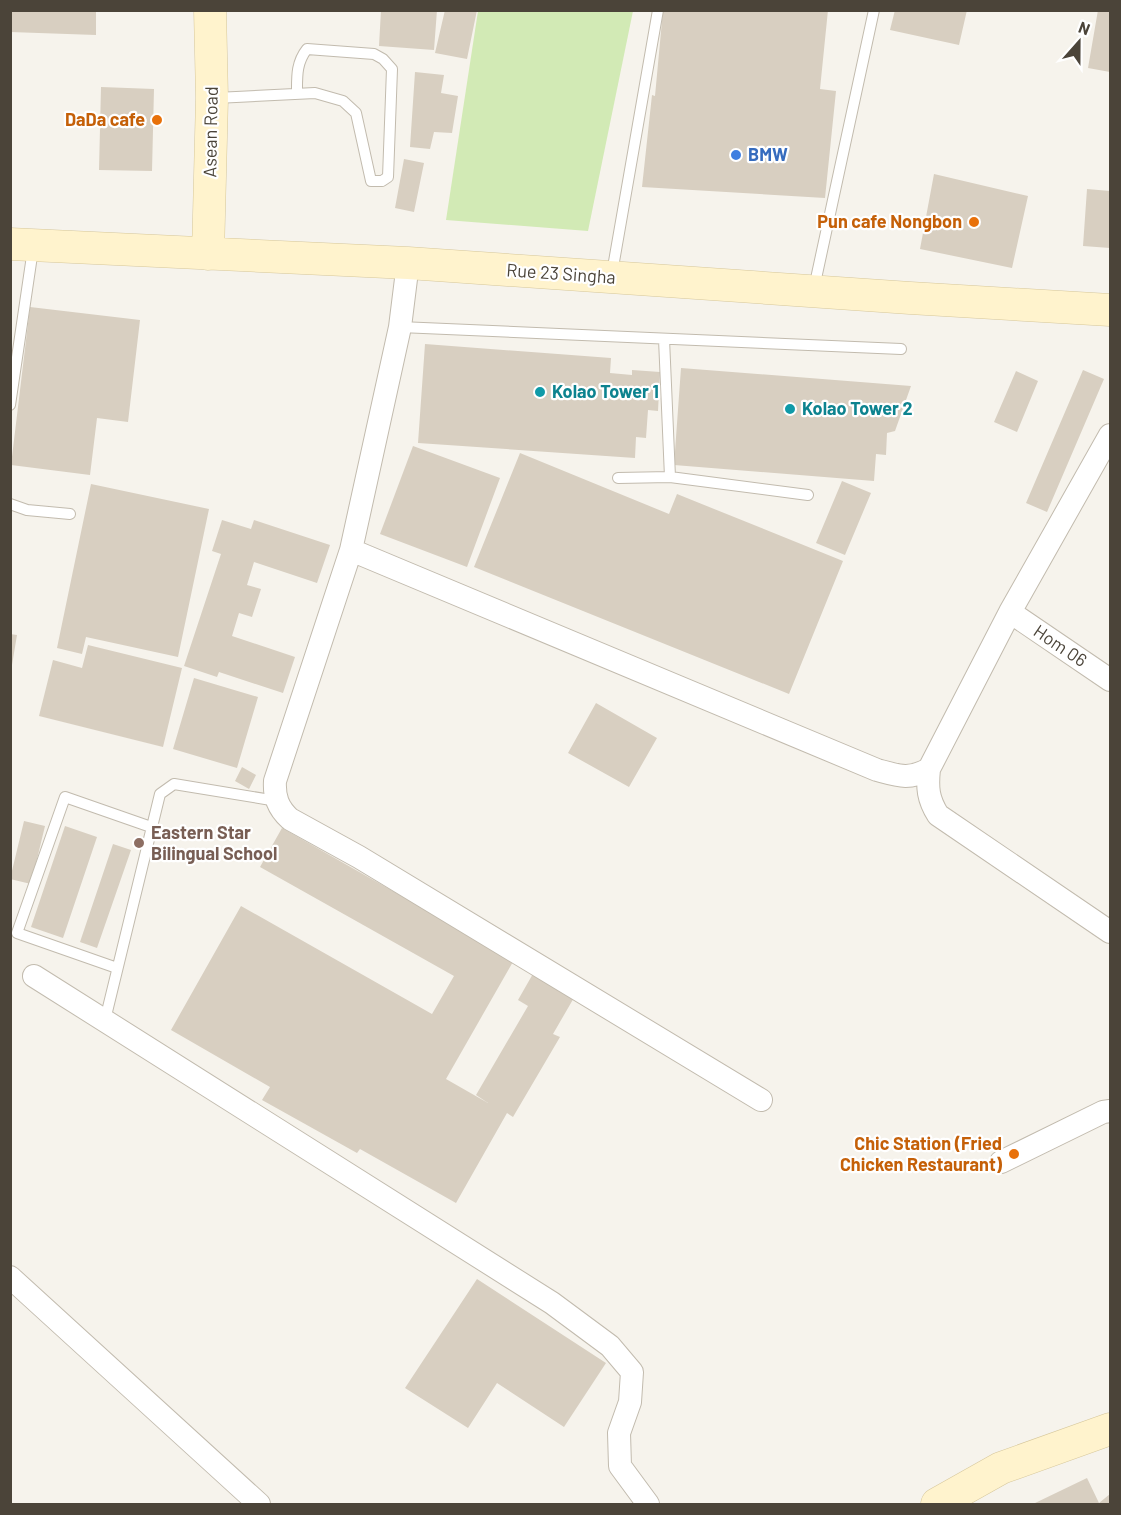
<svg xmlns="http://www.w3.org/2000/svg" width="1121" height="1515" viewBox="0 0 1121 1515" font-family="Barlow,sans-serif">
<rect width="100%" height="100%" fill="#f6f3ec"/>
<!-- green -->
<path fill="#d2eab5" d="M 478,11 L 633,11 L 588,231 L 446,220 Z"/>
<!-- building -->
<path fill="#d8cfc1" d="M 10,10 L 96,10 L 96,35 L 10,32 Z
M 381,10 L 437,10 L 434,50 L 379,46 Z
M 445,10 L 477,10 L 467,59 L 435,53 Z
M 663,10 L 828,10 L 820,89 L 836,91 L 825,198 L 642,187 L 652,95 L 655,96 Z
M 895,10 L 967,10 L 959,45 L 890,30 Z
M 1098,10 L 1110,10 L 1110,72 L 1088,68 Z
M 415,72 L 444,75 L 441,93 L 458,96 L 452,133 L 434,132 L 430,149 L 410,147 Z
M 101,87 L 154,89 L 152,171 L 99,170 Z
M 404,159 L 424,163 L 414,212 L 395,208 Z
M 934,174 L 1028,196 L 1012,268 L 920,249 Z
M 1087,189 L 1110,191 L 1110,248 L 1083,246 Z
M 30,307 L 140,320 L 128,422 L 97,418 L 90,475 L 11,465 Z
M 425,344 L 611,358 L 610,373 L 632,375 L 632,370 L 660,372 L 658,411 L 648,410 L 646,438 L 636,437 L 635,458 L 418,443 Z
M 681,368 L 911,386 L 895,431 L 887,433 L 886,455 L 876,454 L 874,481 L 674,465 Z
M 1083,370 L 1104,379 L 1047,512 L 1026,503 Z
M 1016,371 L 1038,381 L 1017,432 L 994,422 Z
M 413,446 L 500,478 L 467,567 L 380,534 Z
M 520,453 L 669,514 L 677,494 L 843,561 L 789,694 L 474,567 Z
M 842,481 L 871,493 L 845,555 L 816,543 Z
M 91,484 L 209,509 L 178,657 L 86,637 L 82,654 L 57,648 Z
M 222,520 L 251,529 L 254,520 L 330,545 L 317,583 L 254,562 L 247,585 L 261,589 L 252,617 L 239,613 L 232,636 L 295,657 L 283,693 L 219,672 L 217,677 L 184,666 L 221,554 L 212,551 Z
M 10,634 L 17,635 L 12,665 L 10,665 Z
M 88,645 L 182,668 L 163,747 L 39,716 L 53,660 L 82,668 Z
M 194,678 L 258,697 L 237,768 L 173,749 Z
M 596,703 L 657,738 L 629,787 L 568,753 Z
M 242,767 L 256,775 L 249,789 L 235,781 Z
M 24,821 L 45,826 L 31,884 L 10,879 Z
M 65,826 L 97,837 L 63,938 L 31,927 Z
M 282,828 L 514,960 L 446,1079 L 488,1103 L 476,1095 L 528,1006 L 518,1000 L 534,972 L 575,996 L 553,1034 L 560,1037 L 513,1117 L 507,1113 L 456,1203 L 360,1149 L 357,1153 L 262,1100 L 270,1087 L 171,1030 L 241,906 L 432,1014 L 454,976 L 260,867 Z
M 113,844 L 131,850 L 97,948 L 80,942 Z
M 477,1279 L 606,1363 L 564,1427 L 497,1383 L 468,1428 L 405,1388 Z
M 1087,1478 L 1099,1503 L 1110,1494 L 1110,1504 L 1033,1504 Z"/>
<g fill="none" stroke-linecap="round" stroke-linejoin="round">
<!-- lane casing -->
<g stroke="#c2bbae" stroke-width="12">
<path id="lane" d="M 216,98 L 315,93 L 343,101 L 356,113 L 371,181 L 382,181 L 388,177 L 392,69 L 383,59 L 374,54 L 307,49 C 296,63 297,77 297,94
M 612,273 L 658,10
M 814,288 L 874,10
M 400,327 L 901,349
M 10,405 L 33,249
M 670,477 L 808,495
M 618,478 L 670,477 L 664,339
M 10,504 L 27,510 L 70,514
M 117,968 L 17,933 L 65,797 L 151,827
M 105,1020 L 160,794 L 174,784 L 277,801"/>
</g>
<!-- street casing -->
<g stroke="#c2bbae" stroke-width="24">
<path id="street" d="M 408,263 L 400,327 L 351,550 L 275,781 C 274,797 278,808 290,819 L 359,857 L 761,1100
M 1110,435 L 1010,612 L 929,769 C 927,788 928,799 938,815 L 1110,932
M 351,550 L 877,770 C 899,776 909,780 929,769
M 1010,612 L 1110,680
M 34,976 L 552,1303 L 610,1346 L 632,1372 L 630,1402 L 619,1433 L 620,1466 L 648,1504
M 1001,1162 L 1103,1112 L 1110,1111
M 10,1277 L 259,1504"/>
</g>
<!-- secondary casing -->
<g stroke="#d6c79b" stroke-width="33">
<path id="secondary" d="M 10,244 L 408,263 L 910,298 L 1110,310
M 208,254 L 212,98 L 210,10
M 937,1504 L 1001,1468 L 1110,1429"/>
</g>
<!-- lane -->
<use href="#lane" stroke="#fff" stroke-width="10"/>
<!-- street -->
<use href="#street" stroke="#fff" stroke-width="22"/>
<!-- secondary -->
<use href="#secondary" stroke="#fff3cd" stroke-width="32"/>
</g>
<!-- markers -->
<g fill="#e8710a" stroke="#fff" stroke-width="2">
<circle cx="157" cy="120" r="6"/>
<circle cx="974" cy="222" r="6"/>
<circle cx="1014" cy="1154" r="6"/>
</g>
<circle fill="#3f7fe0" stroke="#fff" stroke-width="2" cx="736" cy="155" r="6"/>
<g fill="#0f9aa8" stroke="#fff" stroke-width="2">
<circle cx="540" cy="392" r="6"/>
<circle cx="790" cy="409" r="6"/>
</g>
<circle fill="#8d6e63" stroke="#fff" stroke-width="2" cx="139" cy="843" r="6"/>
<g text-anchor="middle" stroke-width="4.5" stroke-linejoin="round" paint-order="stroke">
<!-- food labels -->
<g font-size="18" font-weight="bold" fill="#c56008" stroke="#fff" text-anchor="end">
<text x="145" y="126">DaDa cafe</text>
<text x="962" y="228">Pun cafe Nongbon</text>
<text x="1002" y="1150">Chic Station (Fried<tspan x="1002" dy="21">Chicken Restaurant)</tspan></text>
</g>
<!-- street labels -->
<g font-size="18" fill="#4b4439" stroke="#fff">
<text transform="translate(211 132) rotate(-89)" y="6">Asean Road</text>
<text transform="translate(561 274) rotate(4)" y="6">Rue 23 Singha</text>
<text transform="translate(1060 646) rotate(34)" y="6">Hom 06</text>
</g>
<!-- shop labels -->
<g font-size="18" font-weight="bold" fill="#366cbe" stroke="#fff" text-anchor="start">
<text x="748" y="161">BMW</text>
</g>
<!-- culture labels -->
<g font-size="18" font-weight="bold" fill="#0d838f" stroke="#fff" text-anchor="start">
<text x="552" y="398">Kolao Tower 1</text>
<text x="802" y="415">Kolao Tower 2</text>
</g>
<!-- education labels -->
<g font-size="18" font-weight="bold" fill="#785e54" stroke="#fff" text-anchor="start">
<text x="151" y="839">Eastern Star<tspan x="151" dy="21">Bilingual School</tspan></text>
</g>
</g>
<!-- border -->
<rect width="1121" height="1515" fill="none" stroke="#4b4439" stroke-width="24"/>
<!-- north arrow -->
<g transform="translate(1079 42) rotate(21)" stroke="#ffffff" stroke-width="4.5" paint-order="stroke">
<path d="M0-4.5L10 22L0 15L-10 22Z" fill="#4b4439"/>
<text y="-9" font-size="16" font-weight="bold" text-anchor="middle" fill="#4b4439">N</text>
</g>
</svg>
